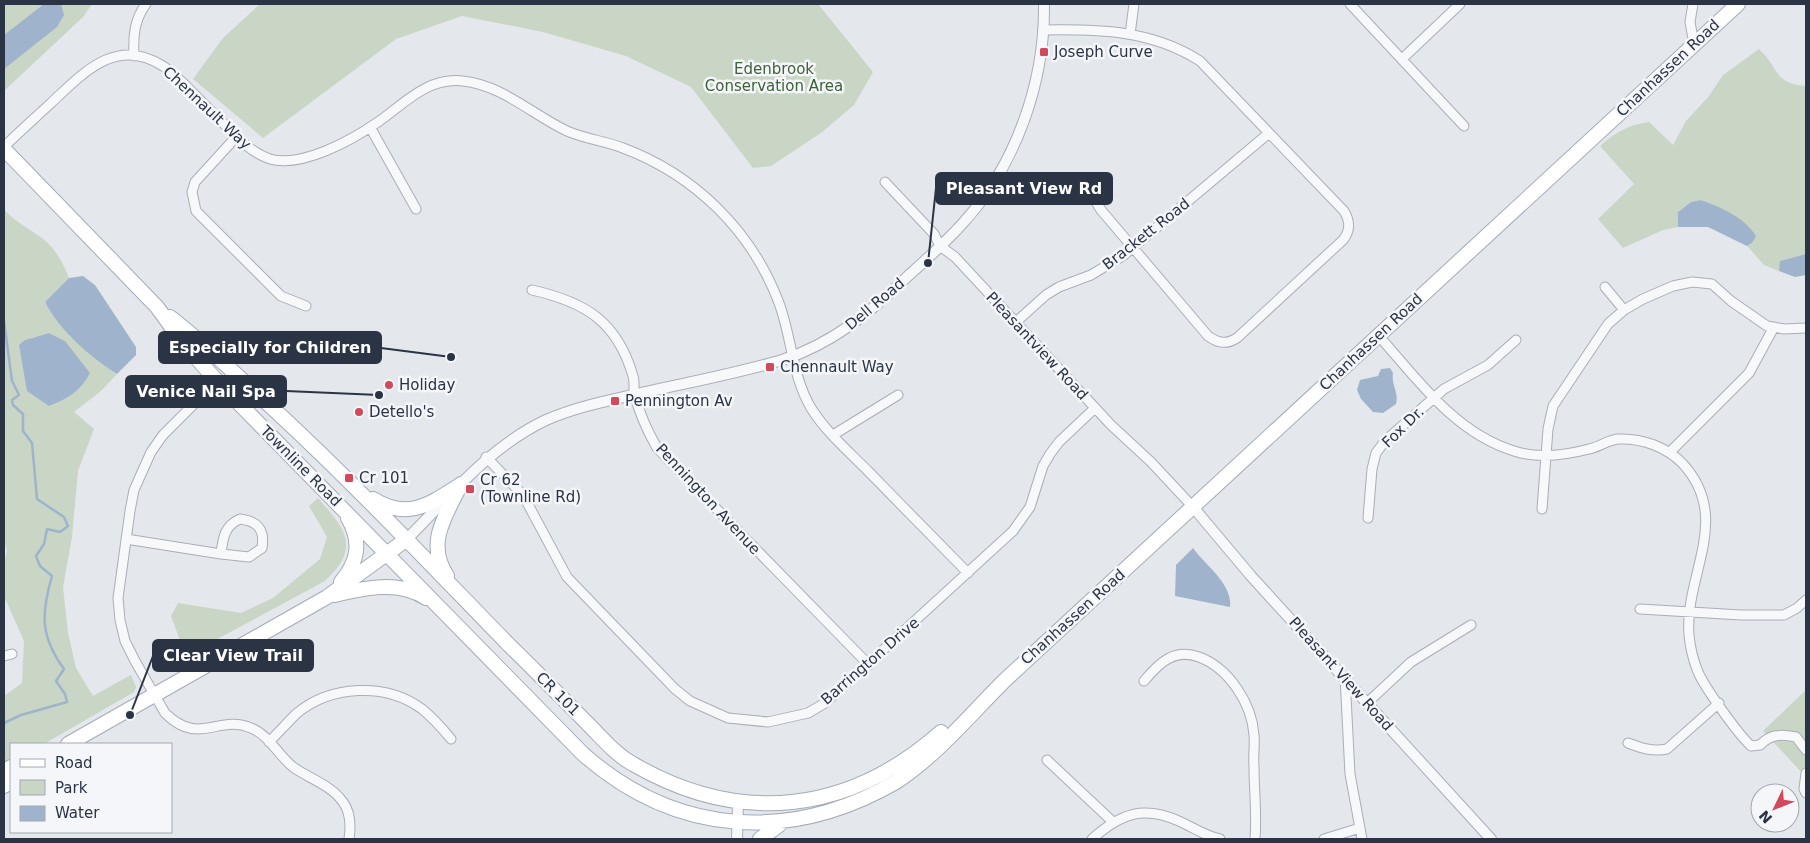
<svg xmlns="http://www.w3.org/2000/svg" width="1810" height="843" viewBox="0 0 1810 843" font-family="'DejaVu Sans',sans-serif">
<rect width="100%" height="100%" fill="#e4e7ec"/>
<!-- green -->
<path fill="#c9d6c5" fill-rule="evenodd" d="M 4,4 L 92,4 L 83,17 L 4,91 Z
M 260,4 L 818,4 L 873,72 L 854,105 L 821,133 L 771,166 L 753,168 L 691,87 L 626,56 L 543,32 L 462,16 L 396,39 L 263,138 L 193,79 L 223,38 Z
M 1759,49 C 1780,69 1773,83 1806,86 L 1806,254 L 1781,261 L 1779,271 L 1764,265 L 1747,246 L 1752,243 L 1702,200 L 1691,202 L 1678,212 L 1678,227 L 1663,230 L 1623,248 L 1598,219 L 1634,184 L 1600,146 C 1616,132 1628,125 1649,122 L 1673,145 L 1686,121 L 1709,96 L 1723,75 Z
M 4,210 C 35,239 51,232 69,278 L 45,302 C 61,331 90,357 117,374 L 101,391 L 74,412 L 94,429 L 78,471 L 72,537 L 63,587 L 68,633 L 76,668 L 93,696 L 131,675 L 136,687 L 134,692 L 44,744 L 11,744 L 11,761 L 4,764 L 4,696 L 22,683 L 24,641 L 4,596 L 4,566 L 7,550 L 4,541 ZM 49,333 L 65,341 L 25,340 Z
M 318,498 C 346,530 361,547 325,581 L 186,656 L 171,616 L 178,603 L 241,613 L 273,598 L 320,559 L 327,537 L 309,506 Z
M 1806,690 L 1806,777 L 1763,731 Z"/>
<!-- water -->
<path fill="#9fb4cc" d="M 44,4 L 61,4 L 64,15 L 57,27 L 4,69 L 4,35 Z
M 1701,200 C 1722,208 1744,217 1756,236 L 1752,243 L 1747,246 L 1708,227 L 1678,227 L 1678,212 L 1691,202 Z
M 1806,254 L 1806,275 L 1795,277 L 1779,271 L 1780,261 Z
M 83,276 L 95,285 L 136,347 L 136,355 L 117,374 C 90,357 60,331 45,302 L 69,278 Z
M 49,333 L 65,341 L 90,373 C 81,391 67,399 49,406 L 27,391 L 19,345 L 25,340 Z
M 1390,368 L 1393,373 C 1391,385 1399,392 1396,404 L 1383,413 L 1373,412 L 1361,399 L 1357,390 L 1360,380 L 1378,376 L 1381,369 Z
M 1193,548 C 1205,565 1233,584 1230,607 L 1175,596 L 1176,565 Z"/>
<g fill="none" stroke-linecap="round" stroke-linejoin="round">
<!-- stream -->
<path stroke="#9fb4cc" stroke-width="2.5" d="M 4,321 L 12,381 L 19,395 L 12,400 L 13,405 L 23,414 L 23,431 L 32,443 L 37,499 L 64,517 L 68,526 L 60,532 L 47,529 L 44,544 L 36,556 L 40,566 L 52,576 C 41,614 40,636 64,669 L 56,681 L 65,694 L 67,702 L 21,715 L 4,723"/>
<!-- minor casing -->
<g stroke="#a9aeb7" stroke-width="11">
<path id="minor" d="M 1350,4 L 1464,126
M 1693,4 L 1690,22 L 1694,44
M 1043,30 C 1099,29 1152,30 1200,61 L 1344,211 C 1350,221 1351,230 1343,240 L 1237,338 C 1226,345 1218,343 1208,336 L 1101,210 L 1096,202 L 1095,184
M 1130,34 L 1134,4
M 134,56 C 133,37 134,20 146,4
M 1402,59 L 1460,4
M 370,127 L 416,209
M 237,136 L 195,182 L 192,192 L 196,211 L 281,296 L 306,306
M 4,147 C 19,132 35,118 51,103 C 83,73 116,36 163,66 C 182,79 198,99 215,115 C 231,130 248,152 270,159 C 302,168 352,140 378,122 C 404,104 427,77 463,81 C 502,85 533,115 567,131 C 585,139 605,141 623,148 C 695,175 752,231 779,303 C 792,338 792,376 811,408 C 826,432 848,451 868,471 C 901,505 934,538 968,573
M 885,182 L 934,234 L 940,246 L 955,257 L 1111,425 L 1151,462 L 1193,507
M 1605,287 L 1624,310
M 532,290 C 585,302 617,321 633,376 C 635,382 633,389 635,395 C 639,413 648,432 657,448 L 869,665
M 1016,322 L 1046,295 L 1059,287 L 1091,275 L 1124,255 L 1269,133
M 1378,335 C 1418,380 1455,433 1514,451 C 1538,459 1566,455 1589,449 C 1599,447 1608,440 1618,439 C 1642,438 1667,447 1683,464 C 1733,519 1684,575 1689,635 C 1690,646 1694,662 1698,672 C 1705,688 1738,734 1751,746 L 1760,745 C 1771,734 1780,734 1796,737 L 1806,750
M 217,381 L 163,435 L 151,452 L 134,490 L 130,511 L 118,598 L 120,620 L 125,641 L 135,661 L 165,713 C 199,747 218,714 251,728 C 269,735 278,755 293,767 C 310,779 331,785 343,802 C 351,813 351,826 349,839
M 833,435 L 898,395
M 1670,452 L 1749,373 L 1774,327
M 486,457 L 523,495 L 567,577 L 675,689 L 690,701 L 728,718 L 768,722 L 808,713 L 825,703 L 1013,531 L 1030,507 L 1043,466 L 1050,454 L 1059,442 L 1095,408
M 1542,509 L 1548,429 L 1553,406 L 1608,324 L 1624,310 L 1643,299 L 1673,286 L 1692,282 L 1712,284 L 1731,301 L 1767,326 L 1784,329 L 1806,328
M 1368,518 L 1372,469 L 1376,453 L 1385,441 L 1444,389 L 1488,365 L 1516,340
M 240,519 C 258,521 265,530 262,548 L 249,557 L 221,554 C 223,538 224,526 240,519 Z
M 126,539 L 221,554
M 1640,609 L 1741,615 L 1784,615 L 1797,608 L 1806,600
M 4,656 L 12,654
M 1345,677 L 1350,774 L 1362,839
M 1144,681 C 1159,663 1174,648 1199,657 C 1229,668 1252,704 1254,735 C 1255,745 1253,756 1254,766 C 1254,791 1257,815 1255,839
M 1367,703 L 1411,662 L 1471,625
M 269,742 C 278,733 287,723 296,714 C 330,685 386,682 422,709 C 433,718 442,728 451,739
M 1628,743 C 1641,748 1652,752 1667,749 L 1719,703
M 1047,760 L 1113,822
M 1806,773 L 1804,789 L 1806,793
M 1092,839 C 1121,813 1144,805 1181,822 C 1194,828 1206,836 1220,839
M 1324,839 L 1360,828"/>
</g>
<!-- tertiary casing -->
<g stroke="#a9aeb7" stroke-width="12">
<path id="tertiary" d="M 1193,507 L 1251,576 L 1491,839
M 407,539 C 450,496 489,447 546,420 C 576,407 606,401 637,394 C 685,383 735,374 782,360 C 832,344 871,312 908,276 C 927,259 946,242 963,223 C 1016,165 1045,82 1044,4
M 737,839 L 738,802"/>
</g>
<!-- primary casing -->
<g stroke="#a3abb8" stroke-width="16">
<path id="primary" d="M 4,149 L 157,307 L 183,343 L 217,381 L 583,754 C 676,836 790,843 896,782 C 937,755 970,715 1004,681 L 1738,4
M 170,317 C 204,343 234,373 266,402 C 350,479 429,563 509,645 C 536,671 562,698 589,725 C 602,738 616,755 633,764 C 740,826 848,814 941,732
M 373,499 C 408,521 430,504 460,485
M 447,576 C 425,543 446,515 461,484
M 341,582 C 358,562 362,542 348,518
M 335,595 C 364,588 399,580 426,598
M 68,744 L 327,597 L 407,539
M 4,771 L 11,767
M 4,786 L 11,782
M 760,839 L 779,825"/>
</g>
<!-- minor -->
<use href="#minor" stroke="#f7f8fa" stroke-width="9"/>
<!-- tertiary -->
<use href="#tertiary" stroke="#f7f8fa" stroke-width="10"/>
<!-- primary -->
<use href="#primary" stroke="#fff" stroke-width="14"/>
</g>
<!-- markers -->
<g fill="#d1495b" stroke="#f4f6f9" stroke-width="2">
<rect x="1039" y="47" width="10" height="10" rx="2.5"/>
<rect x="765" y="362" width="10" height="10" rx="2.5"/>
<circle cx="389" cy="385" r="5"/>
<rect x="610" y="396" width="10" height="10" rx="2.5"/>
<circle cx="359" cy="412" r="5"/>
<rect x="344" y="473" width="10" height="10" rx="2.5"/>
<rect x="465" y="484" width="10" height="10" rx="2.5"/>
</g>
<g text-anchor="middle" stroke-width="5" stroke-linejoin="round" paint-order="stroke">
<!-- poi labels -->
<g font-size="15" fill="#2b3445" stroke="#f4f6f9" text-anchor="start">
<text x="1054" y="57">Joseph Curve</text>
<text x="780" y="372">Chennault Way</text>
<text x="399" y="390">Holiday</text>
<text x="625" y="406">Pennington Av</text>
<text x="369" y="417">Detello's</text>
<text x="359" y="483">Cr 101</text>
<text x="480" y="485">Cr 62<tspan x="480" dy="17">(Townline Rd)</tspan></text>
</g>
<!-- street labels -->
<g font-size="15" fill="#2b3445" stroke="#f4f6f9">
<text transform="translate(1668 68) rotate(-43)" y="5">Chanhassen Road</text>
<text transform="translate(207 108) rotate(43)" y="5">Chennault Way</text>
<text transform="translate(1146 234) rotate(-38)" y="5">Brackett Road</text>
<text transform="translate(875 304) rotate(-40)" y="5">Dell Road</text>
<text transform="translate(1371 342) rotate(-43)" y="5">Chanhassen Road</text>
<text transform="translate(1037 346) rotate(47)" y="5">Pleasantview Road</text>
<text transform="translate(1403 427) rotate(-44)" y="5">Fox Dr.</text>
<text transform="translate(301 466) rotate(45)" y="5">Townline Road</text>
<text transform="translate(708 499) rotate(47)" y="5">Pennington Avenue</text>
<text transform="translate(1073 617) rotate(-42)" y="5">Chanhassen Road</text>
<text transform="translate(870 661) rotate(-41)" y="5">Barrington Drive</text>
<text transform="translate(1341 674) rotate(48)" y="5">Pleasant View Road</text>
<text transform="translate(558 694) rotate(45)" y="5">CR 101</text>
</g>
<!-- park labels -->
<g font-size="15" fill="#3f6138" stroke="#f4f6f9">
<text x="774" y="74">Edenbrook<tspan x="774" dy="17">Conservation Area</tspan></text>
</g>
</g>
<!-- callouts -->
<path fill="none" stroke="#2b3445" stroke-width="2" d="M928 263L936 188M451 357L381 348M379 395L286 391M130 715L153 656"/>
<g fill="#2b3445" stroke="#f4f6f9" stroke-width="2">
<circle cx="928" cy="263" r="5"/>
<circle cx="451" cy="357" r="5"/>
<circle cx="379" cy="395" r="5"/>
<circle cx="130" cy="715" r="5"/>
</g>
<g fill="#2b3445" stroke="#2b3445" stroke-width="2">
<rect x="936" y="173" width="176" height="31" rx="5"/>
<rect x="159" y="332" width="222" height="31" rx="5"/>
<rect x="126" y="376" width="160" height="31" rx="5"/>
<rect x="153" y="640" width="160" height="31" rx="5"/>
</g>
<g font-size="16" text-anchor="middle" font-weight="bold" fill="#fff">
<text x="1024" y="194">Pleasant View Rd</text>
<text x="270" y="353">Especially for Children</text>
<text x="206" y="397">Venice Nail Spa</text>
<text x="233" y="661">Clear View Trail</text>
</g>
<!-- border -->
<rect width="1810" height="843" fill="none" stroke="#2b3445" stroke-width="10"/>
<!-- legend -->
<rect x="10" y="743" width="162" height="90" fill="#f4f6f9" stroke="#a4a8b1"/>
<rect x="20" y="759" width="25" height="8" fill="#ffffff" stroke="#a4a8b1"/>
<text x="55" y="768" font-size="15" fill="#2b3445">Road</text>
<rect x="20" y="780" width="25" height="15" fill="#c9d6c5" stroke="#a4a8b1"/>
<text x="55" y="793" font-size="15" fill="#2b3445">Park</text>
<rect x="20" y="806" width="25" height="15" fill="#9fb4cc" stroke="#a4a8b1"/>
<text x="55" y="818" font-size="15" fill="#2b3445">Water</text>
<!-- north arrow -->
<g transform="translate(1775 808) rotate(227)"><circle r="24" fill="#f4f6f9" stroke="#a4a8b1"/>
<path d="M0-4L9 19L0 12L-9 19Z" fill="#d1495b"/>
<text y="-8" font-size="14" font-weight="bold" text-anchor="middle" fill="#2b3445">N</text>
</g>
</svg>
